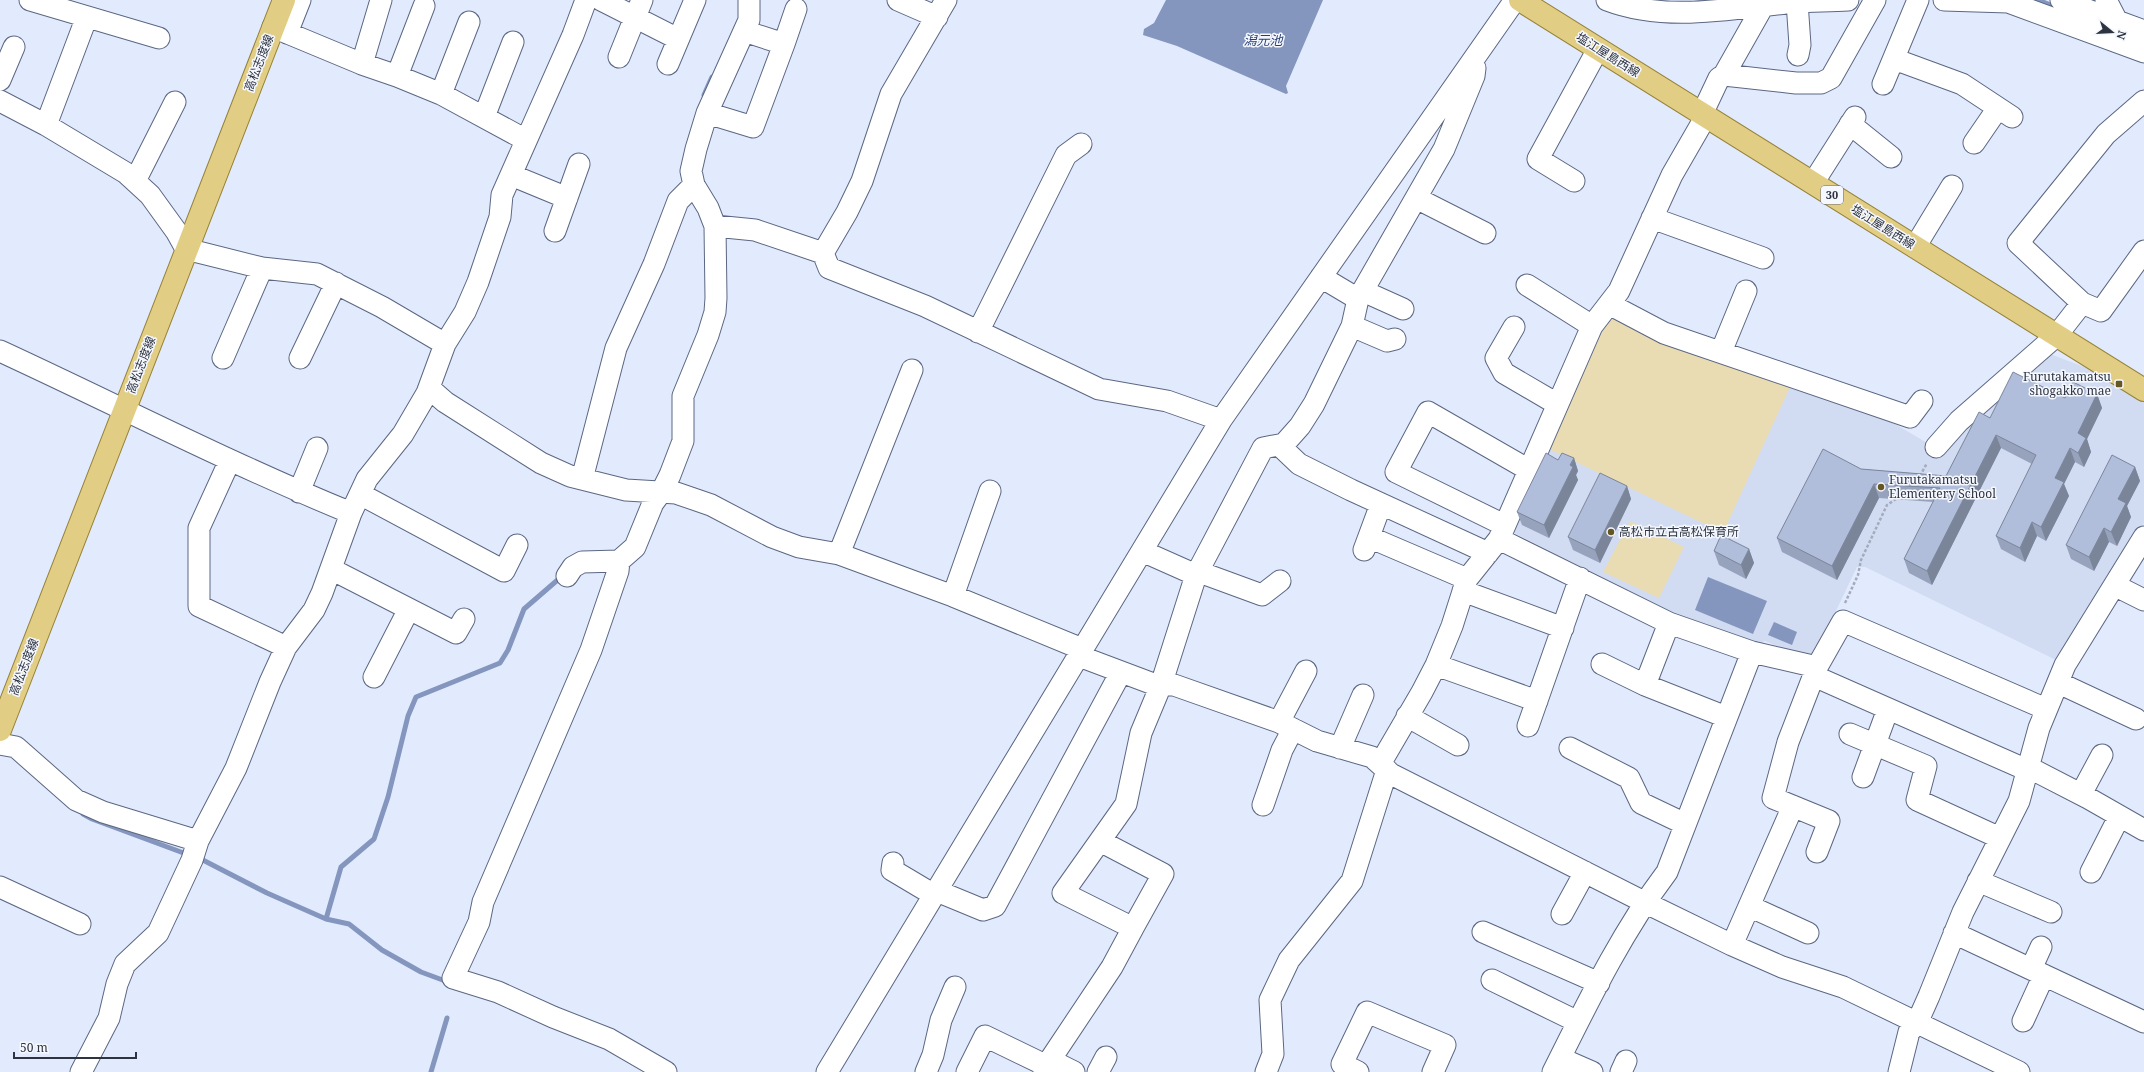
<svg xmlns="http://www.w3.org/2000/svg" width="2144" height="1072" viewBox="0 0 2144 1072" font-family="'Noto Serif','Noto Sans JP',serif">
<rect width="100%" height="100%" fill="#e2ebfe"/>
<!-- built -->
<path fill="#d1dcf3" d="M 1608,310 L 1866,407 L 1941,451 L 2045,352 L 2092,370 L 2144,402 L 2144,523 L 2060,662 L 1865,567 L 1857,567 L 1835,613 L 1835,622 L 1815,655 L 1807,659 L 1765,641 L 1758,645 L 1678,616 L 1508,530 Z"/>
<!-- green -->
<path fill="#e9dcb3" d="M 1610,314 L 1791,385 L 1723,533 L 1549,449 Z
M 1630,521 L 1684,547 L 1659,598 L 1603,572 Z"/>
<!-- water -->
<path fill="#8496be" d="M 1166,0 L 1323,0 L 1286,86 L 1288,93 L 1286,94 L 1177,46 L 1143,35 L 1144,29 L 1154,23 Z
M 1708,577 L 1767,601 L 1753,634 L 1695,610 Z
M 1774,622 L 1797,632 L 1792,645 L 1768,635 Z"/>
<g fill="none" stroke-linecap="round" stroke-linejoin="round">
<!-- stream -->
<path stroke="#8496be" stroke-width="5" d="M 2038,0 L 2058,8
M 704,95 L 712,77
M 83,814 L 92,819 L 189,855
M 197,857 L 267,893 L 326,919 L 341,867 L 374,839 L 388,797 L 408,716 L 416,697 L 500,663 L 508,650 L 524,609 L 561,577
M 326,919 L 349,924 L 382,950 L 421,972 L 448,982
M 431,1072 L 447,1018"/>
<!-- minor casing -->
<g stroke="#5b6782" stroke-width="23">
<path id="minor" d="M 30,0 L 159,38
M 601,0 L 678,39
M 898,0 L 937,17
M 946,0 L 891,94 L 862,181 L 847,212 L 823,253 L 829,268 L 925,306 L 1099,389 L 1167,401 L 1221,420
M 1607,0 C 1667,23 1734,8 1796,2 C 1813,1 1831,1 1848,0
M 1944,0 L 2008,2 L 2144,52
M 2061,0 L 2117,21
M 2106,0 L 2117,21 L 2144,31
M 273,27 L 362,64 L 397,76 L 441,94 L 526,140
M 744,31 L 784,44 L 796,9
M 287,33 L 300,0
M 1798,55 L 1800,45 L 1797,2 L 1799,0
M 619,57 L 642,0
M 1894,59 L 1962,84 L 2012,117
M 362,64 L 381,0
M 668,64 L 695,0
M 1724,75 L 1763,6
M 397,76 L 424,6
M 0,80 L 14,47
M 1883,84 L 1918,0
M 441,94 L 469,22
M 0,101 L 46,125 L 126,173 L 150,195 L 176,231 L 186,249 L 262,268 L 317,274 L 382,307 L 445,344
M 707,113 L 753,127 L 784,44
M 1702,114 L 1719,78 L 1724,75 L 1796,83 L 1821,83 L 1831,78 L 1875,0
M 484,117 L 513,42
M 1850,124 L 1891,157
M 46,125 L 83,27
M 1974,143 L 1998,108
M 511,175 L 567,198
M 135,181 L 175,102
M 1574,181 L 1538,159 L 1598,49
M 1813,183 L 1855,117
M 1416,198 L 1485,233
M 1652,218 L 1763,258
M 715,226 L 755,230 L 823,253
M 555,231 L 579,164
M 1915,247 L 1952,186
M 1321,277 L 1358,299
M 1527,285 L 1592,326
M 1363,291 L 1403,309
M 2082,303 L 2018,243 L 2106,134 L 2144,101
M 1609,304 L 1664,333 L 1910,417 L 1922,401
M 1352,326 L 1387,341 L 1395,339
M 1514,327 L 1496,358 L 1504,373 L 1557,404
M 978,332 L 1066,155 L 1081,144
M 0,351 C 117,405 231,464 351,513
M 1721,352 L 1746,291
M 223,358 L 262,268
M 300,358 L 336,283
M 429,388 L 445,402 L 541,463 L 570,476 L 626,490 L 676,493 L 711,505 L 772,537 L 799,547 L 839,554 L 953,596 L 1082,649
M 1279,445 L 1299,464 L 1351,490 L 1488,553
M 1936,447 L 1959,421 L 2057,335 L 2082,303 L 2101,311 L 2144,251
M 230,460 L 199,528 L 199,606 L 286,647
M 582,479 L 616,348 L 654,264 L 678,201 L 694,185
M 299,492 L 317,448
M 360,494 L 504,571 L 517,545
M 1504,525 L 1396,472 L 1428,412 L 1529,470
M 1369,537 L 1467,579
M 1499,539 L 1669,623 L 1752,652
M 1364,550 L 1381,504
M 839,554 L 912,370
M 619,561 L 618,571 L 591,650 L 483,902 L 479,922 L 453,978 L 498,992 L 553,1017 L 609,1039 L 666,1072
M 331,569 L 456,633 L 464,619
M 1196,575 L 1263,448 L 1284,444 L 1300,426 L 1314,404 L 1352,326 L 1358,299 L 1444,149 L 1474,76 L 1475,68
M 1196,575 L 1202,573 L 1262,595 L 1280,581
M 567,576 L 573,567 L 582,562 L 619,561 L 635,547 L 653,503 L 662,491 L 670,475 L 683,441 L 683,396 L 708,335 L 715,312 L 716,298 L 715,226 L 708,208 L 694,185 L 691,171 L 696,149 L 707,113 L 749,20 L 749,0
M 2116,586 L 2144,600
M 1463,591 L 1563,628
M 953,596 L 990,491
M 1079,656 L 1156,685 L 1174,685 L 1279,722 L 1317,741 L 1372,757 L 1391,774 L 1644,902 L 1732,945 L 1782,967 L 1843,987 L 2019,1072
M 1602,664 L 1645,685 L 1726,717
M 1436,665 L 1537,701
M 1814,676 L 2027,770
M 374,677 L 409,609
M 2059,683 L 2136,719
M 1645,685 L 1669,623
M 1407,716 L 1458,745
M 1279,722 L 1306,671
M 1528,726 L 1580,578
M 1850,734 L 1926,766 L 1917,800 L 2000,838
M 0,744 L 16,747 L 76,800 L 103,812 L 198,841
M 1340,748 L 1363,695
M 1570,748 L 1629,778 L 1641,803 L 1685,824
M 1380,764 L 1422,692 L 1436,665 L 1452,626 L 1467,579 L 1499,539 L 1592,326 L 1619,291 L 1672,175 L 1706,116
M 2028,767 L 2088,798 L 2144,830
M 1863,777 L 1888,709
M 2081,794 L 2102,755
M 1263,805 L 1282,750 L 1293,729
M 1100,841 L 1163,874 L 1133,928
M 1817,852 L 1829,821 L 1773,798 L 1788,742 L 1817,667
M 893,863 L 892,870 L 934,895
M 2091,872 L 2119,817
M 1978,881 L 2051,912
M 0,887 L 80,924
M 937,891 L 983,910 L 995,906 L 1121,672
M 1749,906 L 1808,933
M 1562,914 L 1585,872
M 1483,932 L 1599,983
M 1954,933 L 2144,1022
M 1732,945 L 1793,806
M 2031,969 L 2041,947
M 1492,980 L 1578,1022
M 2023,1021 L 2044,975
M 1560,1058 L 1592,1072
M 1050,1060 L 1074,1072
M 81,1072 L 109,1018 L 117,984 L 125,964 L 158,933 L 192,860 L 198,841 L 236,768 L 270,682 L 286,647 L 314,610 L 322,593 L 351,513 L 367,479 L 403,434 L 427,393 L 445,344 L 465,312 L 478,282 L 500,217 L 502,195 L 573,35 L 586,0
M 827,1072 L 1221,420 L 1515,0
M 926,1072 L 933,1055 L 941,1020 L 955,987
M 967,1072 L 985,1036 L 1047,1066
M 1044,1072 L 1050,1060 L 1112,967 L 1133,928 L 1063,893 L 1126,804 L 1141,733 L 1161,685 L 1196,575 L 1142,551
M 1098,1072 L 1106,1057
M 1266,1072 L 1273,1054 L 1270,1000 L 1289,960 L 1352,881 L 1387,770
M 1358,1072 L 1342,1064 L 1367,1012 L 1445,1045 L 1433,1072
M 1553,1072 C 1587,1004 1621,933 1667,872 L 1752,652 L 1817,667 L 1843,621 L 2046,709
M 1621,1072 L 1626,1061
M 1899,1072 L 1909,1032 L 1917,1023 L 1929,996 L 1963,912 L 2019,801 L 2039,728 L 2065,665 L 2144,537"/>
</g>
<!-- major casing -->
<g stroke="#968237" stroke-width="24">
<path id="major" d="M 1520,0 L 2144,390
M 0,730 L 284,0"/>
</g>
<!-- path -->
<path stroke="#a3abbc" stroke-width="2.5" stroke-dasharray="3 2" stroke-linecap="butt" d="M 1920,476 L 1927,463
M 1845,603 L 1858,575 L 1861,560 L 1887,505 L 1899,497"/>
<!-- minor -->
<use href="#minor" stroke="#fff" stroke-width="21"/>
<!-- major -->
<use href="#major" stroke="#e2cd85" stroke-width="22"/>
</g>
<!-- wall -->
<path fill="#97a3bd" d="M 2097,394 L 2102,408 L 2087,439 L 2091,452 L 2084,467 L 2075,462 L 2064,484 L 2069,496 L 2046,541 L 2037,536 L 2025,562 L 2001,549 L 1996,536 L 2032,464 L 2001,448 L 1932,585 L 1909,573 L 1904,559 L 1933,502 L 1879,498 L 1837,580 L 1782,552 L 1777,538 L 1861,469 L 1946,476 L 1990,418 L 2065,398 Z
M 1574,458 L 1578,471 L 1576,475 L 1578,480 L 1549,538 L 1522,525 L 1517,512 L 1558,460 Z
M 2135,467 L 2140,481 L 2127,506 L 2131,517 L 2117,546 L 2109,542 L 2094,571 L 2071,559 L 2066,545 Z
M 1627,486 L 1631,499 L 1600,563 L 1573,550 L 1568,537 Z
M 1749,549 L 1754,563 L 1746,579 L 1719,565 L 1714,551 Z"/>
<!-- shaded-wall -->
<path fill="#7b859a" d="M 2097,394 L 2102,408 L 2087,439 L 2091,452 L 2084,467 L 2078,453 L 2078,433 Z
M 1996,435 L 2001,448 L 1932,585 L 1927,571 Z
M 2070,448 L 2075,462 L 2064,484 L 2069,496 L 2046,541 L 2041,527 L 2055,478 Z
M 1574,458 L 1578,471 L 1576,475 L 1578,480 L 1549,538 L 1544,525 Z
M 2135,467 L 2140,481 L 2127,506 L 2131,517 L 2117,546 L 2111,532 L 2118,499 Z
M 1874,484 L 1879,498 L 1837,580 L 1832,566 Z
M 1627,486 L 1631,499 L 1600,563 L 1595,550 Z
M 2032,522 L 2037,536 L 2025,562 L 2020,548 Z
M 2104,528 L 2109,542 L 2094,571 L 2089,557 Z
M 1749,549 L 1754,563 L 1746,579 L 1741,565 Z"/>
<!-- building -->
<path fill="#b0bedc" stroke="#7b859a" d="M 2013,372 L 2065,398 L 2073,382 L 2097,394 L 2078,433 L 2086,438 L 2078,453 L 2070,448 L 2055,478 L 2064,482 L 2041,527 L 2032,522 L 2020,548 L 1996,536 L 2036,455 L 1996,435 L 1927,571 L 1904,559 L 1940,488 L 1874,484 L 1832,566 L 1777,538 L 1823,449 L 1861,469 L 1946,476 L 1979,412 L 1990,418 Z
M 1546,453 L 1558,460 L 1562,453 L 1574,458 L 1570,465 L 1573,467 L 1544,525 L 1517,512 Z
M 2112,455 L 2135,467 L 2118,499 L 2126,503 L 2111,532 L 2104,528 L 2089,557 L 2066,545 Z
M 1600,473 L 1627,486 L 1595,550 L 1568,537 Z
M 1721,535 L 1749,549 L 1741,565 L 1714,551 Z"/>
<!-- markers -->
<g fill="#655623" stroke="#f5f8ff" stroke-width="1.5">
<rect x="2115" y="380" width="8" height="8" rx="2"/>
<circle cx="1881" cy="487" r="4"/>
<circle cx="1611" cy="532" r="4"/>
</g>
<g text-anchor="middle" stroke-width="3" stroke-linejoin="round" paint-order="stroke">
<!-- shield labels -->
<rect fill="#f5f8ff" stroke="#696e79" stroke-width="1" x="1821" y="186" width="22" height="18" rx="3"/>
<g font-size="11" font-weight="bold" fill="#2d333f">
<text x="1832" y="199">30</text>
</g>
<!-- street labels -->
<g font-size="12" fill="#2d333f" stroke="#f5f8ff">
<text transform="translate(1608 55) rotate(32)" y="4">塩江屋島西線</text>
<text transform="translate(259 63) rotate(-69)" y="4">高松志度線</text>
<text transform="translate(1883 227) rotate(32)" y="4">塩江屋島西線</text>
<text transform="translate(141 365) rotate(-69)" y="4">高松志度線</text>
<text transform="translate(24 667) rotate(-69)" y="4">高松志度線</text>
</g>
<!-- poi labels -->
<g font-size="12" fill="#2d333f" stroke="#f5f8ff" text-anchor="start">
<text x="2111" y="381" text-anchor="end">Furutakamatsu<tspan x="2111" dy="14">shogakko mae</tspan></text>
<text x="1889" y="484">Furutakamatsu<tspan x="1889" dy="14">Elementery School</tspan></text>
<text x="1619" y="536">高松市立古高松保育所</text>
</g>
<!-- water labels -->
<g font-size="13" font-style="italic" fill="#283e72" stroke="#f5f8ff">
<text x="1263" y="45">潟元池</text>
</g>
</g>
<!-- north arrow -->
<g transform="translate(2112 32) rotate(108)" stroke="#f5f8ff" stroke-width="3" paint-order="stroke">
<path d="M0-3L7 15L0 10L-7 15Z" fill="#2d333f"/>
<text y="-6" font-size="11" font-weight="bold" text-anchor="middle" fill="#2d333f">N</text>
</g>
<!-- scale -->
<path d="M14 1052v6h122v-6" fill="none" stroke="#2d333f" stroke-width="2"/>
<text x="20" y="1052" font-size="12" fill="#2d333f" stroke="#f5f8ff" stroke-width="3" paint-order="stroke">50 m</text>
</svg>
